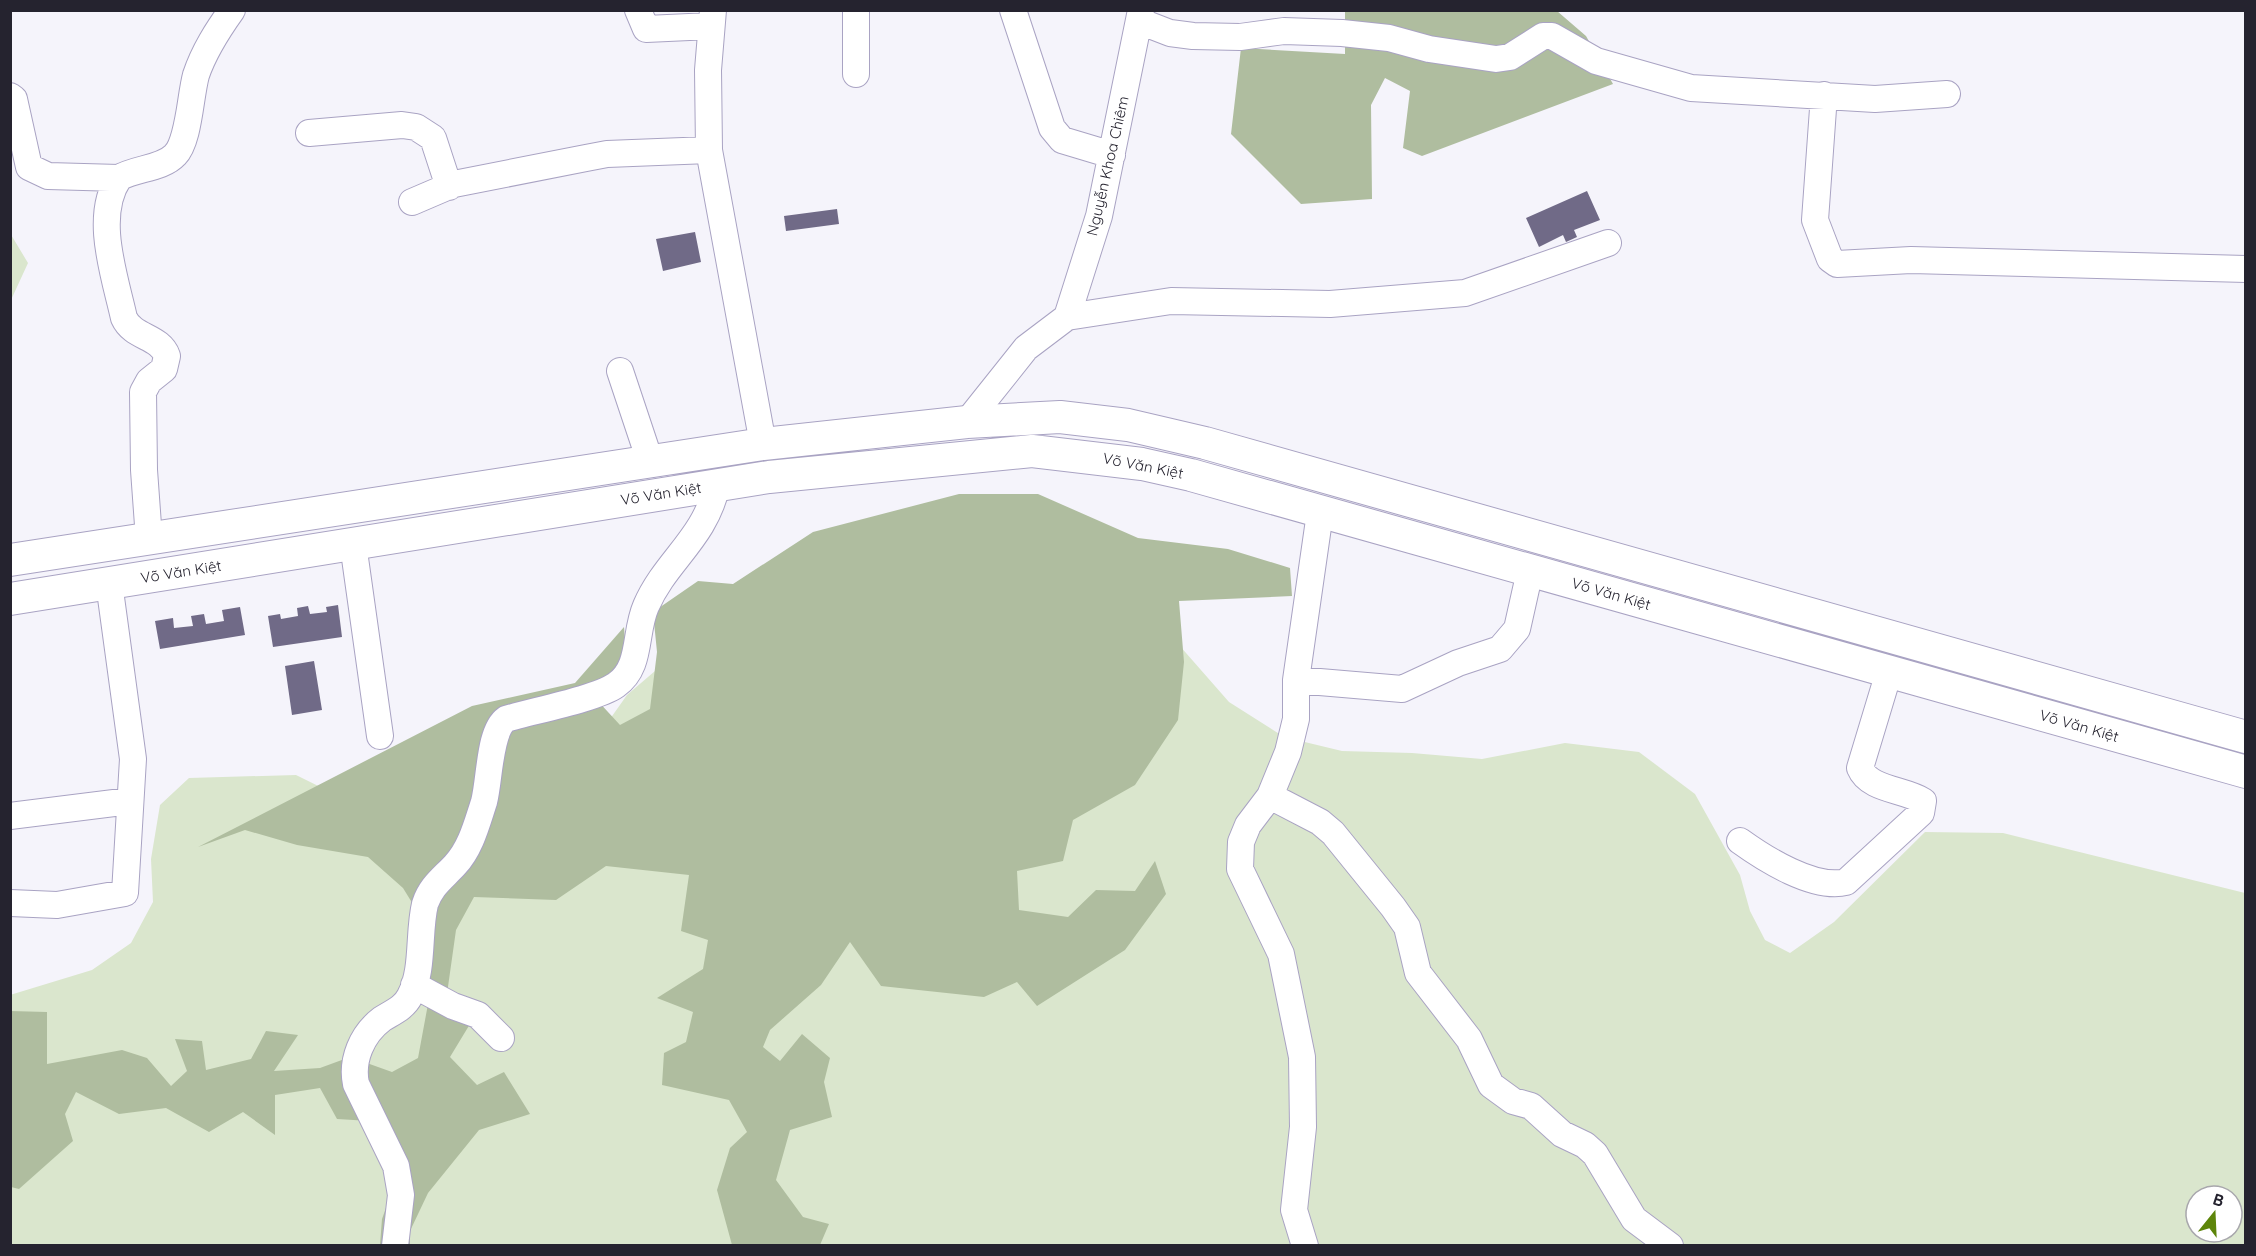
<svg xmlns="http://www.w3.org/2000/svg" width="2256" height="1256" viewBox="0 0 2256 1256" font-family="Quicksand,sans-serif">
<rect width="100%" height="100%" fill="#f5f4fb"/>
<!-- green -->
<path fill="#dae6cd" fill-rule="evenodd" d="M 10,233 L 28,263 L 11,300 L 10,300 Z
M 1179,645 L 1229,702 L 1284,737 L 1342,751 L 1412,753 L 1482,759 L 1565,743 L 1639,752 L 1695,794 L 1740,875 L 1750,911 L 1765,940 L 1790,953 L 1834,922 L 1925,832 L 2003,833 L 2245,893 L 2245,1245 L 11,1245 L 10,995 L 92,970 L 131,943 L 153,902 L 151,859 L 160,805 L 189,778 L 296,775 L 377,815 L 593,743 L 627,695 L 683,647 ZM 2196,1196 L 2232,1196 L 2232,1232 L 2196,1232 Z"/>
<!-- forest -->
<path fill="#afbd9f" d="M 1345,11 L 1557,11 L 1586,36 L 1613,84 L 1422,156 L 1403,148 L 1410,91 L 1385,78 L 1371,105 L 1372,199 L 1301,204 L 1231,134 L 1241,48 L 1345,54 Z
M 959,494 L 1038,494 L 1138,538 L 1228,549 L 1290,568 L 1292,596 L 1179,601 L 1184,662 L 1178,720 L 1135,785 L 1073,820 L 1063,861 L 1017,871 L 1019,910 L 1068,917 L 1096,890 L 1135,891 L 1155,861 L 1166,894 L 1125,950 L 1037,1006 L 1017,982 L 984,997 L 881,986 L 850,942 L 821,985 L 770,1030 L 763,1047 L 780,1061 L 802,1034 L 830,1058 L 824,1082 L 832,1117 L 790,1130 L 776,1180 L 803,1217 L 829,1224 L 820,1245 L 732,1245 L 717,1190 L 730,1148 L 747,1132 L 729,1100 L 662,1085 L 664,1053 L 686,1042 L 693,1012 L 657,998 L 703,969 L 708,940 L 681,931 L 689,875 L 606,866 L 556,900 L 474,897 L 456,930 L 444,1015 L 470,1024 L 450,1057 L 477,1085 L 504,1072 L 530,1114 L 479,1130 L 428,1193 L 410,1231 L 410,1245 L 380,1245 L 382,1219 L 391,1194 L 370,1121 L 337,1119 L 320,1088 L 275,1095 L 275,1135 L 243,1112 L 209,1132 L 166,1108 L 119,1114 L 76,1092 L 65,1114 L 73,1141 L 19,1189 L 11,1187 L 10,1011 L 47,1012 L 47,1064 L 122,1050 L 147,1058 L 171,1086 L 187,1071 L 175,1039 L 202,1041 L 206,1070 L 251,1059 L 266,1031 L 298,1035 L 274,1071 L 320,1068 L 350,1057 L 392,1072 L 418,1058 L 428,1004 L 419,914 L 403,888 L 368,857 L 297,845 L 245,830 L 198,847 L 472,706 L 575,683 L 624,627 L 626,652 L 596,699 L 620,725 L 650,709 L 657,652 L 653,612 L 698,581 L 733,584 L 813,532 Z"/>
<!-- building -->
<path fill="#706a87" d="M 1587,191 L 1600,220 L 1574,230 L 1577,237 L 1566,242 L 1563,235 L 1539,247 L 1526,218 Z
M 837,209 L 839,224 L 786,231 L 784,216 Z
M 695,232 L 701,262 L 663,271 L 656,239 Z
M 338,605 L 342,637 L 273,647 L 268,616 L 280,614 L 281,619 L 298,616 L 297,608 L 308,606 L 310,614 L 327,612 L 326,607 Z
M 240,607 L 245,635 L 160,649 L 155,621 L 173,618 L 174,628 L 193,626 L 191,616 L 204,614 L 206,624 L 224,621 L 222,610 Z
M 314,661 L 322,710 L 292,715 L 285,666 Z"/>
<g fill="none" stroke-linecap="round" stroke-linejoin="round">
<!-- minor casing -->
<g stroke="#a9a3c3" stroke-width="28">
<path id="minor" d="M 638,10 L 646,29 L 711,26
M 713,10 L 708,70 L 709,150 L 763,444
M 1013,10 L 1052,128 L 1062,140 L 1112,155
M 1139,21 L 1170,33 L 1193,36 L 1240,37 L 1284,31 L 1342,33 L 1389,38 L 1429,49 L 1496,59 L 1510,57 L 1543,36 L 1552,36 L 1596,61 L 1691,88 L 1875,99 L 1947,94
M 856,74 L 856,10
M 1824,95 L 1815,220 L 1830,259 L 1837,264 L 1911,260 L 2246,269
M 10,96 L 14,99 L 29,167 L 48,176 L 119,178
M 309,133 L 402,125 L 416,127 L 433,138 L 449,187
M 412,202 L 454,184 L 586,158 L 607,154 L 709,150
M 1067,317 L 1171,301 L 1330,304 L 1465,293 L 1608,243
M 620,371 L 650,461
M 967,422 L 1026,348 L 1067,317 L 1099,216 L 1141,10
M 149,539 L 144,470 L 143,392 L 149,381 L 164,369 L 167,356 C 160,336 133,338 124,318 C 115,277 93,216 119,178 C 135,168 162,169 175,155 C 189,141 190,97 196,75 C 204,51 217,31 232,10
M 353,544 L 380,736
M 1296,680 L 1320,513
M 1270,796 L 1320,822 L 1333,833 L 1393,907 L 1407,927 L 1418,973 L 1469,1039 L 1491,1085 L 1513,1101 L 1531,1106 L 1562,1134 L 1585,1145 L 1595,1154 L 1634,1219 L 1670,1246
M 10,816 L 130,801
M 1740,841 C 1765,859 1814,890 1846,882 L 1921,813 L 1923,801 C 1904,789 1869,790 1860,768 L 1889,672
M 10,903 L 57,905 L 125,893 L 133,759 L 109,583
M 414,985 L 453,1006 L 478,1015 L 501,1038
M 395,1246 L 401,1195 L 396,1166 L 356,1084 C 351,1060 362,1034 382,1019 C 393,1012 404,1008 410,996 C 424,970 418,933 425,904 C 431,886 442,879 455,865 C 471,848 477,823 484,802 C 490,779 489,731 506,719 C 532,711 596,699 616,685 C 642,667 634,633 646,606 C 666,560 705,539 717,485
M 1305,1246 L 1294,1210 L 1303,1127 L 1302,1057 L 1281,954 L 1240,869 L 1241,842 L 1248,825 L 1270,796 L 1288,752 L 1296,719 L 1296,680 L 1402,689 L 1458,663 L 1500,649 L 1517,629 L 1530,571"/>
</g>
<!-- major casing -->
<g stroke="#a9a3c3" stroke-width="34">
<path id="major" d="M 10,560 L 763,444 L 967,422 L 1060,417 L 1128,425 L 1205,443 L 2246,737
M 10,599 L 769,477 L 1032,451 L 1142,464 L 1191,475 L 2246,772"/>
</g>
<!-- minor -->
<use href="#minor" stroke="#fff" stroke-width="26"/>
<!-- major -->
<use href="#major" stroke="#fff" stroke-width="32"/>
</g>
<g text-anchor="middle" stroke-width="4.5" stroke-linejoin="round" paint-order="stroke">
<!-- street labels -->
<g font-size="15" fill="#25232f" stroke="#fff">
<text transform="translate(1108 166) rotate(-77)" y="5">Nguyễn Khoa Chiêm</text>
<text transform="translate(1143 466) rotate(11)" y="5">Võ Văn Kiệt</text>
<text transform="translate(661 494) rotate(-9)" y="5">Võ Văn Kiệt</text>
<text transform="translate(181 572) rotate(-9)" y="5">Võ Văn Kiệt</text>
<text transform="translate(1611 594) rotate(16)" y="5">Võ Văn Kiệt</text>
<text transform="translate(2079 726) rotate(16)" y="5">Võ Văn Kiệt</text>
</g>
</g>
<!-- border -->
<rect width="2256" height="1256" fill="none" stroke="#25232f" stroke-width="24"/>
<!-- north arrow -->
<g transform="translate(2214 1214) rotate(18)"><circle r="28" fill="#ffffff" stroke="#a8a7ac" stroke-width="1.5"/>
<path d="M0-4.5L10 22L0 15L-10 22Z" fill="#5d850a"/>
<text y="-9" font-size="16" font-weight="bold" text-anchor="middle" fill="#25232f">B</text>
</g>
</svg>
